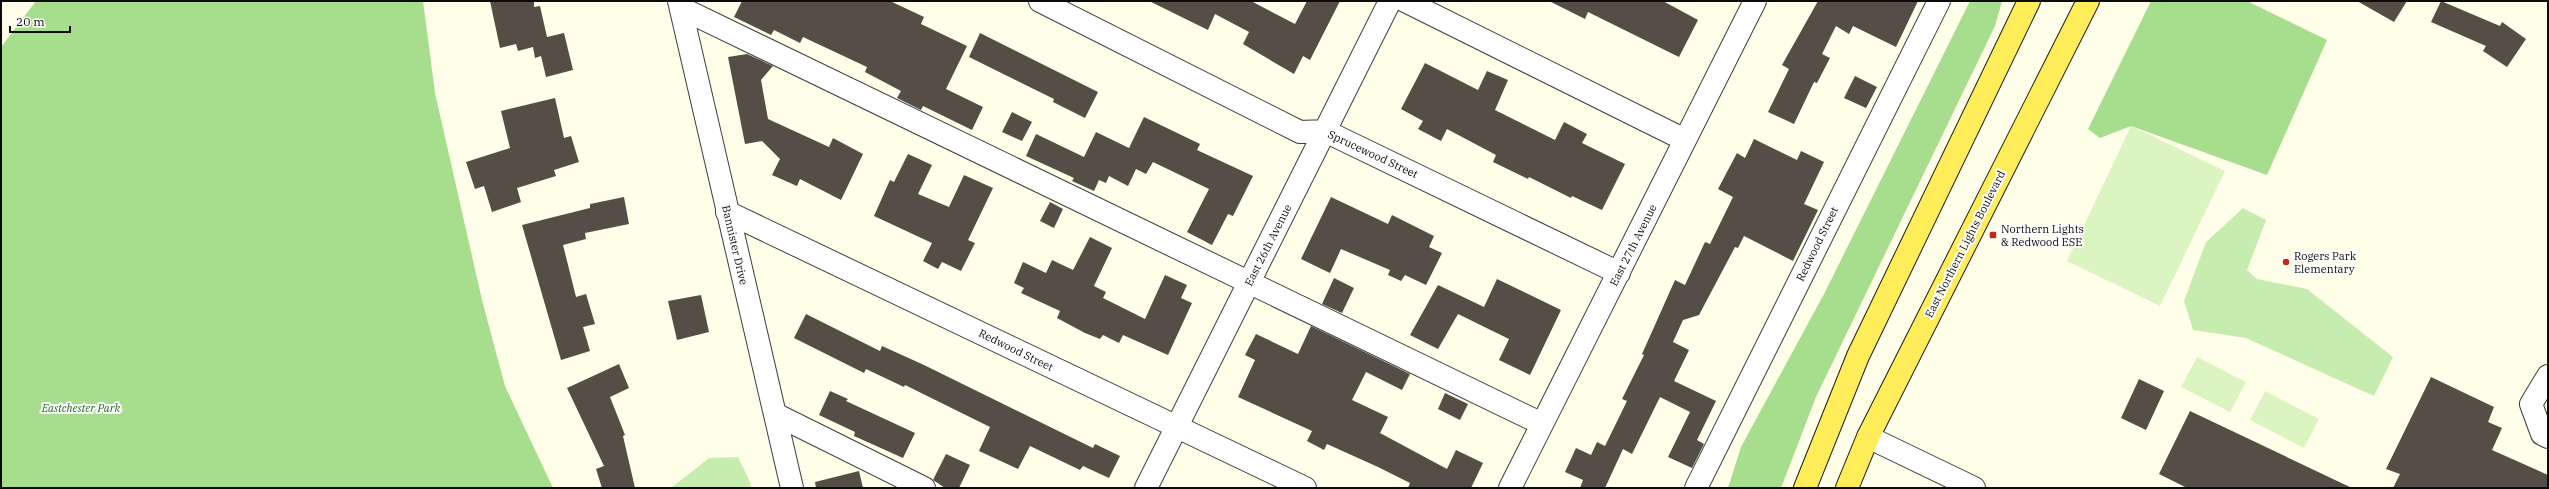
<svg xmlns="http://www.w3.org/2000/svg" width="2549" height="489" viewBox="0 0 2549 489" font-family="'IBM Plex Serif',serif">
<rect width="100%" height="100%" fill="#fffee9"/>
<!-- green -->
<path fill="#c7ecaf" d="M 2243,208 L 2266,220 L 2247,270 L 2257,279 L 2307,289 L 2393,357 L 2374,396 L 2246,338 L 2193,330 L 2184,301 L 2206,242 Z
M 738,457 L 750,482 L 751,488 L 671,488 L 709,458 Z"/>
<!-- forest -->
<path fill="#a7de8d" d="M 36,1 L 423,1 L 435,93 L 482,300 L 505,386 L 553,488 L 1,488 L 1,47 Z
M 1970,1 L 2002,1 L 1995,26 L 1816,397 L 1781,488 L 1728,488 L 1741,447 L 1824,294 Z
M 2151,1 L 2247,1 L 2327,40 L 2267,175 L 2131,126 L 2100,138 L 2088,129 Z"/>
<!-- pitch -->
<path fill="#dcf3c2" d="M 2131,126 L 2225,171 L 2160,306 L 2067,261 Z
M 2197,357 L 2246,382 L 2230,412 L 2181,387 Z
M 2265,391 L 2319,419 L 2304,448 L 2250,420 Z"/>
<!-- building -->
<path fill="#544e46" d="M 490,1 L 534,1 L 534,7 L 540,6 L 547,37 L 564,33 L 573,70 L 546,77 L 541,56 L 535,58 L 533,47 L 518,51 L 516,44 L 500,48 Z
M 742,1 L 890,1 L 924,17 L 921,24 L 967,46 L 946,89 L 983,107 L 972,130 L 923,106 L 921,110 L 897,98 L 901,91 L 865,72 L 867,67 L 803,37 L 800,43 L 774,30 L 771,35 L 734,17 Z
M 1149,1 L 1251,1 L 1295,24 L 1307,1 L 1340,1 L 1310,60 L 1303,56 L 1294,74 L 1243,44 L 1249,32 L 1215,14 L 1208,30 Z
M 1549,1 L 1663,1 L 1698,20 L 1679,57 L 1588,12 L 1585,19 Z
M 1818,1 L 1918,1 L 1896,47 L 1853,26 L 1849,34 L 1836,26 L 1822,54 L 1830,58 L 1817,83 L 1814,82 L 1794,124 L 1768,112 L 1789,69 L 1782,65 Z
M 2357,1 L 2407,1 L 2394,22 Z
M 2441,1 L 2500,26 L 2502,22 L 2526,39 L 2507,67 L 2483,51 L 2486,46 L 2431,22 Z
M 980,33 L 1098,92 L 1085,118 L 1053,102 L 1054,99 L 969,57 Z
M 747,54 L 773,66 L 761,80 L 768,119 L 829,147 L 833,138 L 863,154 L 841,200 L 800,179 L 797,186 L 772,175 L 780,159 L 762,141 L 745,144 L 728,57 Z
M 1425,63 L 1478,90 L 1487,71 L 1508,80 L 1495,110 L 1555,140 L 1564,122 L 1587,134 L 1582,143 L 1625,164 L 1602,210 L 1572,196 L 1571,198 L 1529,177 L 1528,179 L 1493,162 L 1496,155 L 1447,129 L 1441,141 L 1418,129 L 1423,121 L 1401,109 Z
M 1855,76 L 1877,87 L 1866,108 L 1844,98 Z
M 555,98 L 564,138 L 571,136 L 579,162 L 554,170 L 556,176 L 517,188 L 521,202 L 492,212 L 484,186 L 475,189 L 466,162 L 510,148 L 501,111 Z
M 1012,112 L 1032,122 L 1022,141 L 1002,132 Z
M 1144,117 L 1200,144 L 1197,150 L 1253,176 L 1233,216 L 1228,214 L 1212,245 L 1187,232 L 1209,189 L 1153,162 L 1146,174 L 1136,169 L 1128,186 L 1109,176 L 1106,183 L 1099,180 L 1094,191 L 1072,181 L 1074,178 L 1026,156 L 1036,134 L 1084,157 L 1096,132 L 1129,148 Z
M 1754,139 L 1797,160 L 1801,151 L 1824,162 L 1804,204 L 1818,210 L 1793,261 L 1744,236 L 1738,248 L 1735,247 L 1699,315 L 1683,320 L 1673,342 L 1689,350 L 1674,381 L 1716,401 L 1697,440 L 1704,444 L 1692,468 L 1668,457 L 1690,412 L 1660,397 L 1632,454 L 1623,449 L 1605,488 L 1580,488 L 1583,480 L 1565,472 L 1576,448 L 1591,455 L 1597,442 L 1605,446 L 1627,401 L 1622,399 L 1644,355 L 1642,354 L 1675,280 L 1685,285 L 1705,242 L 1710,244 L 1733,197 L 1718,189 L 1737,153 L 1745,158 Z
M 908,154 L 932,165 L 918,194 L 949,207 L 964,175 L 993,188 L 968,240 L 975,243 L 961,271 L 942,262 L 938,269 L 923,261 L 932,243 L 874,216 L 890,180 L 894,182 Z
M 624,197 L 629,224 L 585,233 L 586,239 L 563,245 L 576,297 L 586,294 L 595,324 L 583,327 L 590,351 L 561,360 L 522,225 L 590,208 L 590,204 Z
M 1331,197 L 1388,224 L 1392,215 L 1434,236 L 1429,247 L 1442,253 L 1426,285 L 1405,275 L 1401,281 L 1388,275 L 1390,270 L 1341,249 L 1330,273 L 1301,259 Z
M 1050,202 L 1063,209 L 1054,228 L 1040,221 Z
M 1090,237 L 1112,248 L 1094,286 L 1106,292 L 1103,298 L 1145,319 L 1165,275 L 1187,285 L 1181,298 L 1192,303 L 1168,355 L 1123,335 L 1119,343 L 1103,335 L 1100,339 L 1085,333 L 1057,318 L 1060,311 L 1021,293 L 1024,288 L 1014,283 L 1023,262 L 1046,273 L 1052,260 L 1073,270 Z
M 1334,278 L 1354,288 L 1342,313 L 1322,304 Z
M 1497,279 L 1561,310 L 1530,375 L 1499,360 L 1509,339 L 1458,314 L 1438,349 L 1410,335 L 1438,285 L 1484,307 Z
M 701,295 L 709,332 L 677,340 L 668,301 Z
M 806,314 L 880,351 L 882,346 L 924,365 L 1093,448 L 1095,444 L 1120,456 L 1109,478 L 1083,466 L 1080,470 L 1030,446 L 1018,469 L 979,451 L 990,427 L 905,385 L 904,387 L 866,369 L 864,373 L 794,338 Z
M 1311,326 L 1410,374 L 1402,390 L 1366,372 L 1352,400 L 1388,417 L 1380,433 L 1447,469 L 1456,450 L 1483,463 L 1471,488 L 1408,488 L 1410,483 L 1378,467 L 1327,444 L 1324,450 L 1307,441 L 1312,431 L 1238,397 L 1255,360 L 1245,355 L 1256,334 L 1298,354 Z
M 619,364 L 629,388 L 610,397 L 625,435 L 623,436 L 635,488 L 602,488 L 596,469 L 604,466 L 567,388 Z
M 2431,377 L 2494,407 L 2488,422 L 2502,428 L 2492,450 L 2548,475 L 2548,488 L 2393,488 L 2400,474 L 2386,469 Z
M 2139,379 L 2164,391 L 2146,430 L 2121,418 Z
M 830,391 L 848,399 L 846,401 L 915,433 L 903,458 L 854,436 L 855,432 L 819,415 Z
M 1445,393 L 1468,404 L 1460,420 L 1438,409 Z
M 2190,411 L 2352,488 L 2187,488 L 2159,474 Z
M 946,454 L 970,465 L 959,488 L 945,488 L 933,480 Z
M 859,471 L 863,488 L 816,488 L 815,482 Z"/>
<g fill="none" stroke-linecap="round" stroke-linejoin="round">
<!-- minor casing -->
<g stroke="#3e3e3e" stroke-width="24">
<path id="minor" d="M 679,1 L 792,488
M 1040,1 L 1300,132 L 1325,131 L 1619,273
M 1405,1 L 1685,140
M 681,8 L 1542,424
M 727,212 L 1305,488
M 2548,376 L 2531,404 L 2542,434 L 2548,437
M 775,414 L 924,488
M 1868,437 L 1974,488
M 1146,488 L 1390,1
M 1510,488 L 1755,1
M 1696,488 L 1939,1"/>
</g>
<!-- major casing -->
<g stroke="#1c1c1c" stroke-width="24">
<path id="major" d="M 1805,488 L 1858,356 L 2029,1
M 1847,488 L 1868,437 L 2088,1"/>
</g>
<!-- minor -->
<use href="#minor" stroke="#fff" stroke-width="22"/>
<!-- major -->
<use href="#major" stroke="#ffec59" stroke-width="22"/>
</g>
<!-- markers -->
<g fill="#c62618" stroke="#fff" stroke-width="1.5">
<rect x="1989" y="231" width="8" height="8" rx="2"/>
<circle cx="2286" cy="262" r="4"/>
</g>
<g text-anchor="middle" stroke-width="4" stroke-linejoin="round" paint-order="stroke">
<!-- street labels -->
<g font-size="11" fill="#0b0b0b" stroke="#fff">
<text transform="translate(1373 154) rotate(25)" y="4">Sprucewood Street</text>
<text transform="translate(1817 244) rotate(-64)" y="4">Redwood Street</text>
<text transform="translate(1965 244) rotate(-63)" y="4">East Northern Lights Boulevard</text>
<text transform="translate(735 245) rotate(77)" y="4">Bannister Drive</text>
<text transform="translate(1268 245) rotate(-63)" y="4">East 26th Avenue</text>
<text transform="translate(1633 245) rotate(-63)" y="4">East 27th Avenue</text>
<text transform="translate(1016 350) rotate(26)" y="4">Redwood Street</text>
</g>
<!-- poi labels -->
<g font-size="11" fill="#0b0b0b" stroke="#fff" text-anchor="start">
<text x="2001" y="233">Northern Lights<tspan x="2001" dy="13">&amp; Redwood ESE</tspan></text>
<text x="2294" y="260">Rogers Park<tspan x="2294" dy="13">Elementary</tspan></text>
</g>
<!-- park labels -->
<g font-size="11" font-style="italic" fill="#1d6717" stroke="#fff">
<text x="81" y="412">Eastchester Park</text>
</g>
</g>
<!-- border -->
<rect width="2549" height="489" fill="none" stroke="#0b0b0b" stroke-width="4"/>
<!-- scale -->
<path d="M10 26v6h60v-6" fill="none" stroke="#0b0b0b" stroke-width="2"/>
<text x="16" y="26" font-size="12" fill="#0b0b0b" stroke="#ffffff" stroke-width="3" paint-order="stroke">20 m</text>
</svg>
